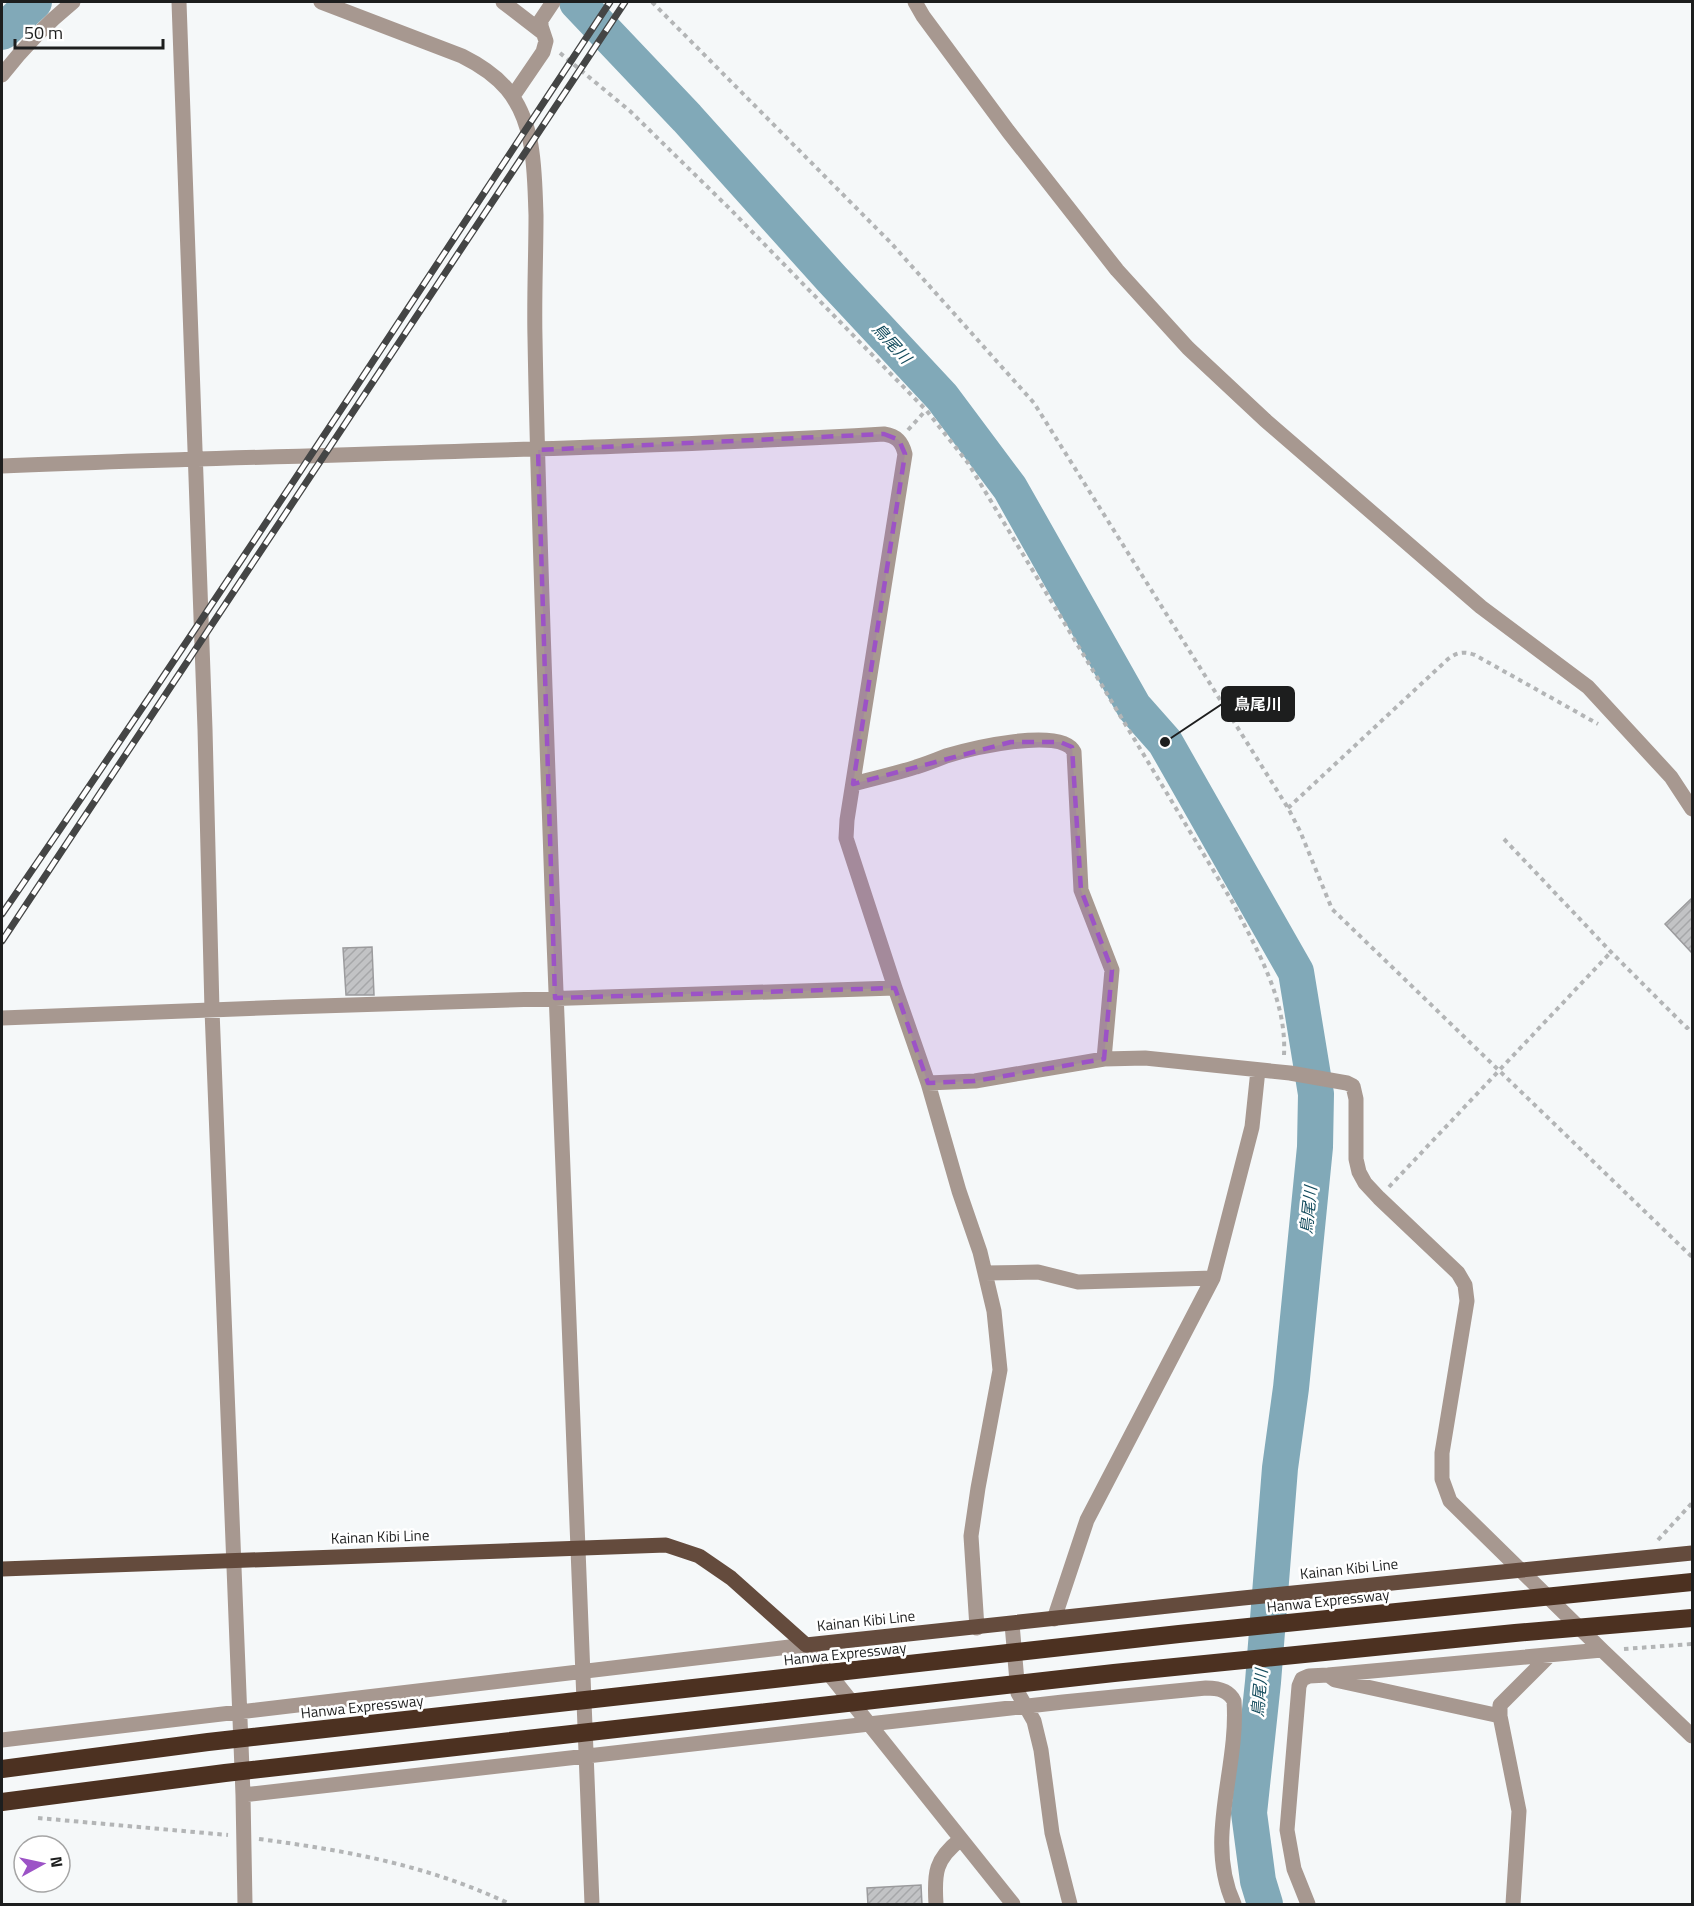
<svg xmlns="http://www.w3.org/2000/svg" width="1694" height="1906" viewBox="0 0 1694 1906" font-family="'Titillium Web','Noto Sans JP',sans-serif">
<defs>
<pattern id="building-hatch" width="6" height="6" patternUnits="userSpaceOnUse" patternTransform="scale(1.5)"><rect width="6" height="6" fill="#c2c3c5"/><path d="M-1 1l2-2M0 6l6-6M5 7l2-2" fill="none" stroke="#a6a7a9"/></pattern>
</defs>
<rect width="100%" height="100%" fill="#f5f8f9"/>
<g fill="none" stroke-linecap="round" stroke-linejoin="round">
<!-- river -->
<path stroke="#81a9b8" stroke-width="36" d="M 577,2 L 687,118 L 831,278 L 942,397 L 1010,488 L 1134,707 L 1165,742 L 1296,972 L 1316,1094 L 1315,1147 L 1291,1388 L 1280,1468 L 1263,1682 L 1249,1813 L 1258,1881 L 1265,1904
M 2,32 L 34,2"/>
</g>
<!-- building -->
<path fill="url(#building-hatch)" stroke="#9b9b9d" stroke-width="1.5" d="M 1692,898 L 1692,953 L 1665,924 Z
M 372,947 L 374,995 L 346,995 L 343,948 Z
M 921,1885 L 922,1905 L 868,1905 L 867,1888 Z"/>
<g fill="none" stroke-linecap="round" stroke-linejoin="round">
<!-- path -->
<path stroke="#b3b5b6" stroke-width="4" stroke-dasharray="4.5 4.5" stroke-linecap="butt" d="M 652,2 L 891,243 L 1034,403 L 1288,808 L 1300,831 L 1332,909 L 1692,1257
M 560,53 L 630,111 L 730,209 L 926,410 L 968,463 L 1233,903 C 1257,950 1287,1000 1284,1055
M 908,430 L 926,410
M 1288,808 L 1448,659 C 1457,652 1464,651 1475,655 L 1598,724
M 1504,839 L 1611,952 L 1687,1028 L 1692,1024
M 1389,1187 L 1611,952
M 1658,1540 L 1692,1503
M 1624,1649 L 1692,1644
M 38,1818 L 228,1835
M 259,1839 C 349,1851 427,1865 510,1904"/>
<!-- minor -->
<path stroke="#a79890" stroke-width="15" d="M 179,2 L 205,729 L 212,1010 L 243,1795 L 245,1904
M 321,2 L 462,56 C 500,75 521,97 530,140 C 535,164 535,190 536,215 C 536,256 534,297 535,338 C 537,454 541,571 545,687 C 558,1093 578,1499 592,1904
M 503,2 L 542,32
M 915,2 L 923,16 L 1008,131 L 1117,270 L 1188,348 L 1265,420 L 1481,607 L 1588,687 L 1671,777 L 1692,809
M 2,75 C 23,48 46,24 73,2
M 513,96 L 543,52 L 546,41 L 541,26 L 541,20 L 553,2
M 2,466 C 296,454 590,451 884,434 C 897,436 902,442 905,454 L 847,820 L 846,838 L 895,988 L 928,1083 L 959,1191 L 980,1252 L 994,1311 L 1000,1370 L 978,1488 L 971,1536 L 977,1628
M 853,784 C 874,778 895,774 916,767 C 926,764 936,760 946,756 C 969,749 1062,726 1074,752 L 1081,890 L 1112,970 L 1104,1059
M 2,1018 L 288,1007 L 895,988
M 928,1083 L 975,1081 L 1104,1059 L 1145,1058 L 1290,1073 L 1347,1083 L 1353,1086 L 1356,1099 L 1356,1159 L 1359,1172 L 1365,1183 L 1379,1198 L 1458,1273 L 1465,1285 L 1467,1301 L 1442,1453 L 1442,1479 L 1450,1501 L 1602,1650 L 1692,1736
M 985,1273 L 1038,1272 L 1078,1282 L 1213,1278
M 1054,1619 L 1087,1520 L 1213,1278 L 1252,1127 L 1258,1070
M 1012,1624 L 1018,1693 L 1034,1721 L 1041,1750 L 1052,1833 L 1070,1904
M 1331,1677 L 1335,1680 L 1500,1716
M 2,1740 L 806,1645 L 1013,1904
M 243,1795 L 1063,1702 L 1206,1688 C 1218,1688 1229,1690 1234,1701 C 1239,1769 1204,1839 1234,1904
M 936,1904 C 934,1873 935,1859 961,1839
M 1308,1904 L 1294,1869 L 1287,1830 L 1299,1686 L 1302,1679 L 1309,1676 L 1328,1675 L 1602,1650
M 1513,1904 L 1519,1811 L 1500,1716 L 1500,1705 L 1550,1655"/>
<!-- major -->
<path stroke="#644b3d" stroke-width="15" d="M 2,1569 L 666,1545 L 699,1556 L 731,1578 L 806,1645 L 1243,1598 L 1692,1553"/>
<!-- rail casing -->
<g stroke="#444545" stroke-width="7">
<path id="rail" d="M 2,914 C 209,613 409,306 610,2
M 2,941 L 625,2"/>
</g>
<!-- rail -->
<use href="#rail" stroke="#fff" stroke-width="4.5" stroke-dasharray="14" stroke-linecap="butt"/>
<!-- highway-bridge -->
<path stroke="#4c3121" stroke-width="18" d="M 2,1769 L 208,1742 L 1179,1634 L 1692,1582
M 2,1802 L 225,1773 L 1114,1673 L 1515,1633 L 1692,1618"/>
</g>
<!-- marked area -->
<path fill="#9c53c6" fill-opacity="0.2" stroke="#9c53c6" stroke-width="4.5" stroke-dasharray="12 8" stroke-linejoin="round" d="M 884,434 L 899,440 L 905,454 L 853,784 L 1011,742 L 1060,742 L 1072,747 L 1081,890 L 1112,970 L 1104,1059 L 975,1081 L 928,1083 L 895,988 L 555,998 L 538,450 Z"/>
<g text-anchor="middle" stroke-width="5" stroke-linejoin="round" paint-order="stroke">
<!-- street labels -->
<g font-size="15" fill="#1d1e1e" stroke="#fff">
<text transform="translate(380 1537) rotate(-2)" y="5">Kainan Kibi Line</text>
<text transform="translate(1349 1569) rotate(-6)" y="5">Kainan Kibi Line</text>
<text transform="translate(1328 1601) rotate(-6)" y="5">Hanwa Expressway</text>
<text transform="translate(866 1621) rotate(-6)" y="5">Kainan Kibi Line</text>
<text transform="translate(845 1654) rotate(-6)" y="5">Hanwa Expressway</text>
<text transform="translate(362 1707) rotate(-6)" y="5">Hanwa Expressway</text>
</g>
<!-- water labels -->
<g font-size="16" font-style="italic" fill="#144c5d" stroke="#fff">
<text transform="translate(892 343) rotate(47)" y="6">鳥尾川</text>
<text transform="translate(1308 1210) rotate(-84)" y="6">鳥尾川</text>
<text transform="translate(1259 1693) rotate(-85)" y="6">鳥尾川</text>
</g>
</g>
<!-- callouts -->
<path fill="none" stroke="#1d1e1e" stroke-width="2" d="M1165 742L1222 704"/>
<circle fill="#1d1e1e" stroke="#fff" stroke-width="2" cx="1165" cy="742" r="6"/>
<rect fill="#1d1e1e" stroke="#1d1e1e" stroke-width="2" x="1222" y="687" width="72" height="34" rx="6"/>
<g font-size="16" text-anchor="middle" font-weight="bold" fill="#fff">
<text x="1258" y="710">鳥尾川</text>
</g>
<!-- border -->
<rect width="1694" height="1906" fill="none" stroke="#1d1e1e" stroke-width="6"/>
<!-- north arrow -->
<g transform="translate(42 1864) rotate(82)"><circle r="28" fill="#ffffff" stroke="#a5a5a5" stroke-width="1.5"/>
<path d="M0-4.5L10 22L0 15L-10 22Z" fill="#9c53c6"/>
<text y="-9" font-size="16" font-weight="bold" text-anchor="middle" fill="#1d1e1e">N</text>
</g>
<!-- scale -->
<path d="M15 39v9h148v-9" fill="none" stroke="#1d1e1e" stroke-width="3"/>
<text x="24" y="39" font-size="18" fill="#1d1e1e" stroke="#ffffff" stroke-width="4.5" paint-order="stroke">50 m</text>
</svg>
